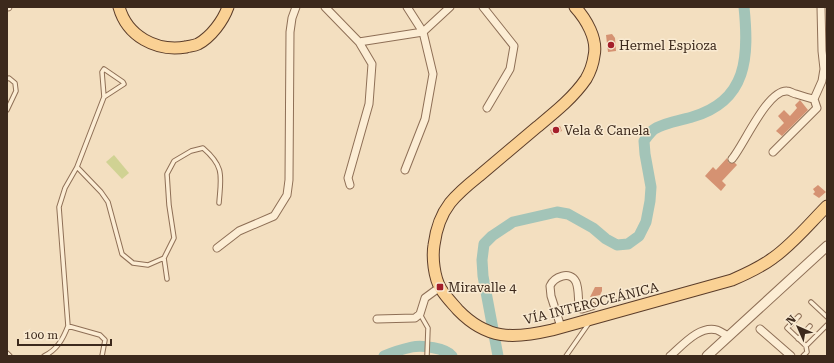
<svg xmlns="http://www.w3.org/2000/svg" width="834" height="363" viewBox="0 0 834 363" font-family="'Roboto Serif',serif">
<rect width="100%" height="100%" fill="#f3dfc0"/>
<!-- green -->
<path fill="#d0d293" d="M 114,155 L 129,173 L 122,179 L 106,162 Z"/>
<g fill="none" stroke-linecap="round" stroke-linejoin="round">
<!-- river -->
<path stroke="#a3c4b8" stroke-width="11" d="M 384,356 C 393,352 403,349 412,347 C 422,345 446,348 452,356
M 498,356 L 483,276 L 482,260 L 484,244 L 492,236 L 513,222 L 557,212 L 568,214 L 593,228 L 606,239 L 617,245 L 628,244 L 639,236 L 646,222 L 650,201 L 651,187 L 645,154 L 644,141 C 646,138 649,134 652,131 C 659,124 682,120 692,117 C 748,101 749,56 744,7"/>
</g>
<!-- building -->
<path fill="#d59272" d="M 612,34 L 615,38 L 616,51 L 608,52 L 606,35 Z
M 800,100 L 808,110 L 782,136 L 776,131 L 784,123 L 778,116 L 784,110 L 790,116 L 797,108 L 795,105 Z
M 560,126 L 562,131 L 552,135 L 550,130 Z
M 727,158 L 729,163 L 735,163 L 737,165 L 722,181 L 726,185 L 721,191 L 705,176 L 713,167 L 716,170 Z
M 818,185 L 826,192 L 819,198 L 813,194 L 815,192 L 813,189 Z
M 595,287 L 602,287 L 602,291 L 600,295 L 590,297 Z"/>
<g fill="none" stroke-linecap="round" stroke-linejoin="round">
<!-- service casing -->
<g stroke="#8e6f56" stroke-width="5.5">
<path id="service" d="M 7,79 L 9,78 L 15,83 L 16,91 L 7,110
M 77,167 L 101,192 L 108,202 L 122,254 L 133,263 L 148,265 L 164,258 L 174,238 L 169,205 L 167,174 L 174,161 L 191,151 L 203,148 C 225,167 221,176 219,203
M 164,258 L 167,279
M 811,302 L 827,317
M 420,314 L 428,328 L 427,356
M 799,316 L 787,328 L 806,346
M 68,326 L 100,335 L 105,340 L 102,356
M 798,339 L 810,326
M 7,353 L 10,356
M 44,356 C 57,350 63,339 68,326 L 59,207 L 65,188 L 77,167 L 104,97 L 102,72 L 104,69 L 123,82 L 124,84 L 104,97
M 566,356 L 589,323
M 803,356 L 807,352 L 806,346 L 827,325"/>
</g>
<!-- minor casing -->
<g stroke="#8e6f56" stroke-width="9">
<path id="minor" d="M 7,7 L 8,7
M 325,7 L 359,42 L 372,64 L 369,104 L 348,178 L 350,185
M 483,7 L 514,46 L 510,69 L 487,108
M 359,42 L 423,32 L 450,7
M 773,152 L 817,108 L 814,99 L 822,81 L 824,69 L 822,51 L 821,7
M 732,159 C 744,145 767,90 787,91 C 790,91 794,94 796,94 C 802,96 808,98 814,99
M 405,170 L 425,119 L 433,74 L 423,32 L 407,7
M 217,248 L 239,231 L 274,216 L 287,195 L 289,180 L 290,32 L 292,18 L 296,7
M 377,319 L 415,318 L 420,314 L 425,298 L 440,287
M 561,327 L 551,296 L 550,286 C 554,277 570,270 576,282 C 579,289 578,299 579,305 L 582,309 L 592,306
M 760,329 L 791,356
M 670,356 C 682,346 699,325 717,330 C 720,331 724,334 728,336"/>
</g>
<!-- tertiary casing -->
<g stroke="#8e6f56" stroke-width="11">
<path id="tertiary" d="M 707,356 L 827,246"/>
</g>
<!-- primary casing -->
<g stroke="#5b3d2a" stroke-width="13">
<path id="primary" d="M 119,7 C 127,36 156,52 186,47 C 189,46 194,46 198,44 C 211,37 223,21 228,7
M 575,7 C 586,19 598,39 594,56 C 593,64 590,72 586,79 C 573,98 554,113 537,127 C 517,144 498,160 479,176 C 469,184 458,193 450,203 C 440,216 436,229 434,245 C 432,257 434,278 441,289 C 445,296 452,303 458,310 C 487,340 513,339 552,330 L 732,280 C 746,274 761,267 773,258 C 793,244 810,223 827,206"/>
</g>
<!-- service -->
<use href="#service" stroke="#fcedd4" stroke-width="3.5"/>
<!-- minor -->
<use href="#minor" stroke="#fcedd4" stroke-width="7"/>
<!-- tertiary -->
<use href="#tertiary" stroke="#fcedd4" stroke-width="9"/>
<!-- primary -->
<use href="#primary" stroke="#fad194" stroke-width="11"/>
</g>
<!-- markers -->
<g fill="#a41f2b" stroke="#f9ead1" stroke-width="1.5">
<circle cx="611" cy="45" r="4"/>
<circle cx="556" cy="130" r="4"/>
<rect x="436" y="283" width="8" height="8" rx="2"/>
</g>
<g text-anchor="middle" stroke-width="3" stroke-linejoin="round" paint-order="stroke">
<!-- poi labels -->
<g font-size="13" fill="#3c291c" stroke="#f9ead1" text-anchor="start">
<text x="619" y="50">Hermel Espioza</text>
<text x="564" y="135">Vela &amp; Canela</text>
<text x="448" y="292">Miravalle 4</text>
</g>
<!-- street labels -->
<g font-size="13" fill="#3c291c" stroke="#f9ead1">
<text transform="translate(591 303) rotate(-14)" y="5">VÍA INTEROCEÁNICA</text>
</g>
</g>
<!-- border -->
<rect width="834" height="363" fill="none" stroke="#3c291c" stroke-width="16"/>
<!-- north arrow -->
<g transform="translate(798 327) rotate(315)" stroke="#f9ead1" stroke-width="3" paint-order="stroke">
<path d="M0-3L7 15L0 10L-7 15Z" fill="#3c291c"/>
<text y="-6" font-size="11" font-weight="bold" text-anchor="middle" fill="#3c291c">N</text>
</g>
<!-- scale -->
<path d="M18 339v6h93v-6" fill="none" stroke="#3c291c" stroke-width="2"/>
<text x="24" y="339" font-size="12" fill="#3c291c" stroke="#f9ead1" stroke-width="3" paint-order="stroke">100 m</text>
</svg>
